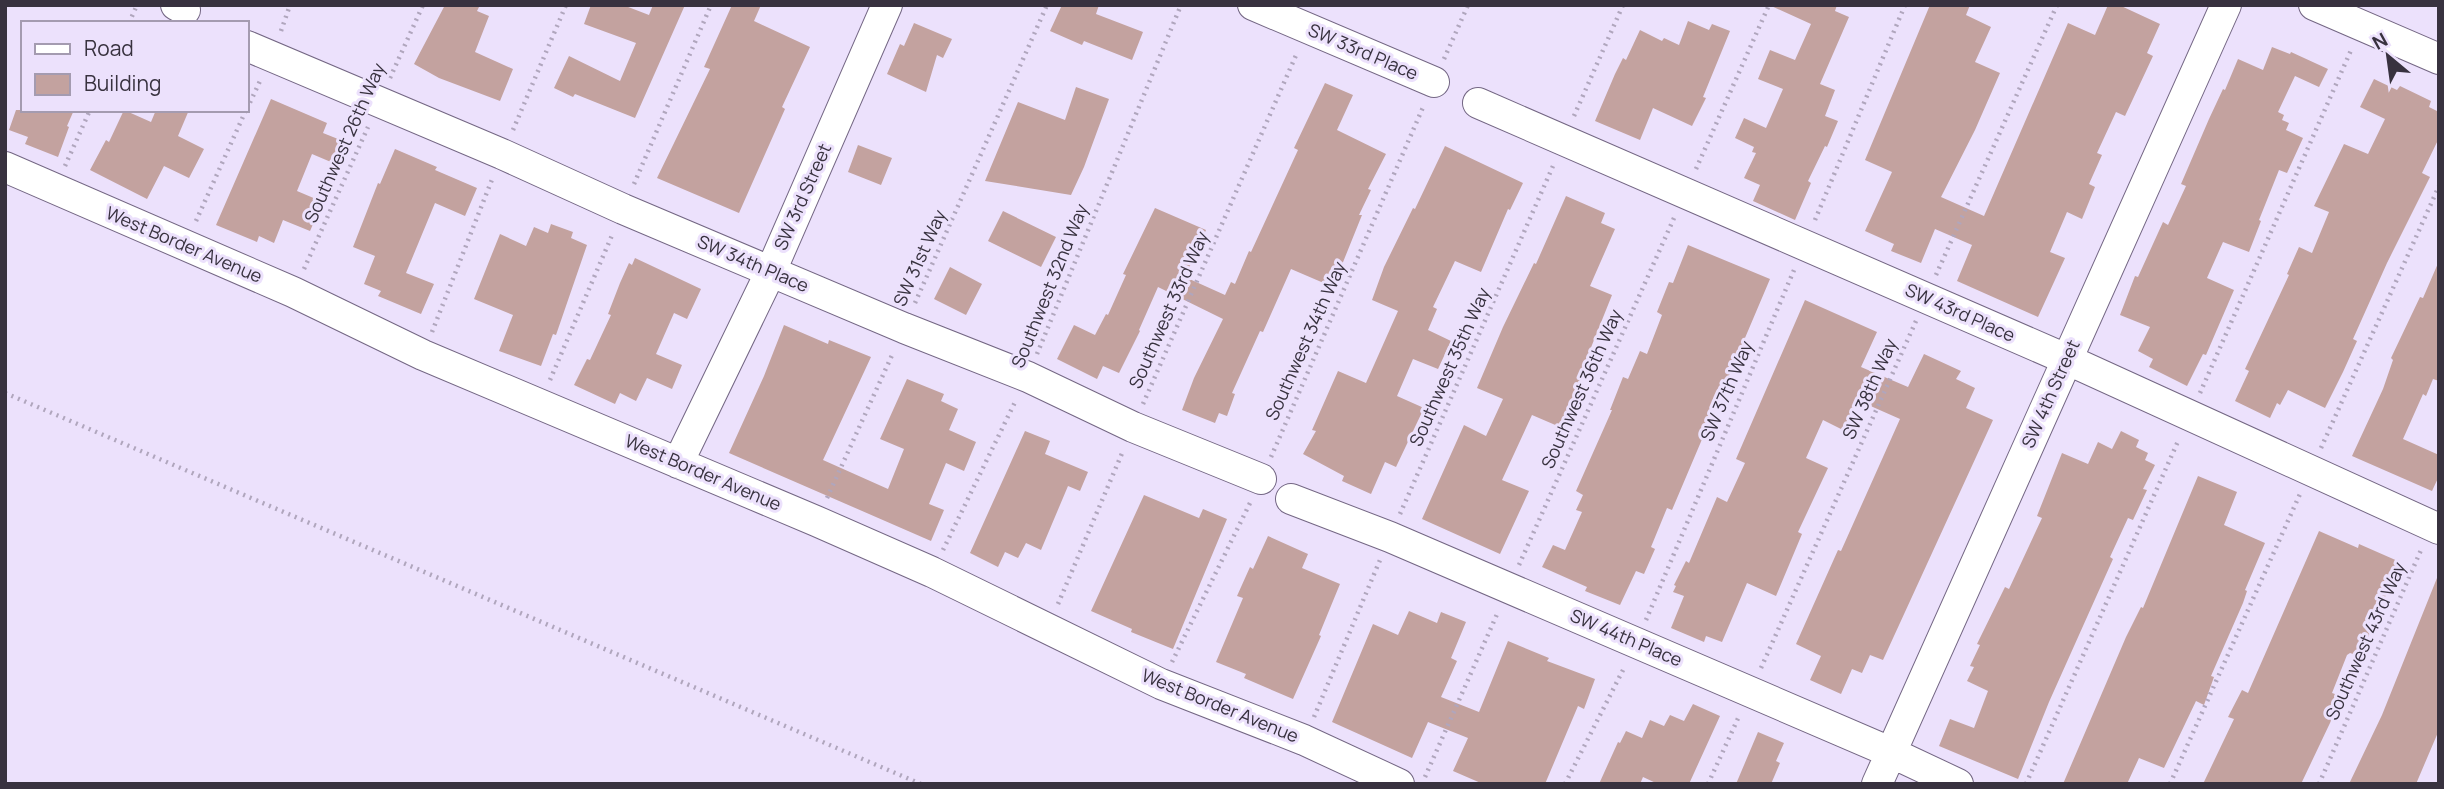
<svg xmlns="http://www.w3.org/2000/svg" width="2444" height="789" viewBox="0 0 2444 789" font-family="Manrope,sans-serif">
<rect width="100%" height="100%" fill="#ece1fc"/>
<!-- building -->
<path fill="#c3a29f" d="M 445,5 L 480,5 L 477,11 L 489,16 L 475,52 L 513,69 L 500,101 L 439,78 L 414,64 Z
M 591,5 L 623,5 L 649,15 L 653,5 L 685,5 L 635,118 L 575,94 L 573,97 L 554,88 L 569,56 L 620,81 L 636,43 L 584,24 Z
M 732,5 L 761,5 L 754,21 L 810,47 L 782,107 L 785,109 L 739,213 L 657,178 L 710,69 L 704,67 Z
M 1062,5 L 1099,5 L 1096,14 L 1143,32 L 1132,60 L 1084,41 L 1082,45 L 1050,31 Z
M 1769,5 L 1837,5 L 1835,11 L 1849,17 L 1820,84 L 1835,90 L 1825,116 L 1838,121 L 1827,147 L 1825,146 L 1808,181 L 1811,183 L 1795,220 L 1753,201 L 1760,185 L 1744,178 L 1756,153 L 1752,152 L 1754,147 L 1735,138 L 1744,118 L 1766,128 L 1783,89 L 1758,79 L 1770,50 L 1795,60 L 1811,24 Z
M 1930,5 L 1970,5 L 1966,15 L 1991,27 L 1975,62 L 2000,73 L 1975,130 L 1941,197 L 1984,216 L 2068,23 L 2095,35 L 2108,5 L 2119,5 L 2160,24 L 2147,53 L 2153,56 L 2125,116 L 2116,112 L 2097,153 L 2102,155 L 2089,184 L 2095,187 L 2082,219 L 2067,212 L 2050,252 L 2065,258 L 2038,317 L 1957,281 L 1972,245 L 1935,229 L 1921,263 L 1891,251 L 1894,244 L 1865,231 L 1892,172 L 1865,160 Z
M 1688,21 L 1709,30 L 1712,24 L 1730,31 L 1703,97 L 1706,98 L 1692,126 L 1653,108 L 1640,140 L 1595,121 L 1615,74 L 1623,58 L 1626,60 L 1640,30 L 1662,41 L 1664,38 L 1679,45 Z
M 914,23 L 952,39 L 943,58 L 937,55 L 926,92 L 887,74 L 900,44 L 904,46 Z
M 2272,47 L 2290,54 L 2291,52 L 2328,69 L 2319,87 L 2295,76 L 2278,112 L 2284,115 L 2282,120 L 2289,123 L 2286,130 L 2303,138 L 2287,173 L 2279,170 L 2259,220 L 2261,221 L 2249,252 L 2223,242 L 2207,278 L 2234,290 L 2206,355 L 2203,354 L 2187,386 L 2149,367 L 2153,359 L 2138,351 L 2150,327 L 2120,315 L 2135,276 L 2138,277 L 2163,222 L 2168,225 L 2186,186 L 2181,184 L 2209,119 L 2223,89 L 2225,90 L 2238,59 L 2263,70 Z
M 2374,79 L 2397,90 L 2400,86 L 2431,101 L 2429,107 L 2439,112 L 2439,138 L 2422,173 L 2430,177 L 2387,263 L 2353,339 L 2357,341 L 2343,372 L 2325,408 L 2288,390 L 2280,405 L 2277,403 L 2270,418 L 2235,401 L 2249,371 L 2245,369 L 2289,275 L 2287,274 L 2299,247 L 2312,253 L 2329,212 L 2314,206 L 2344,144 L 2368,154 L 2385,119 L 2360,107 Z
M 1325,83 L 1353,95 L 1337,130 L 1386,154 L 1368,189 L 1371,190 L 1359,215 L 1362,215 L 1333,287 L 1291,269 L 1263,332 L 1260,331 L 1232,393 L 1235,394 L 1227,416 L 1219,413 L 1215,423 L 1182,410 L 1194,378 L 1223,319 L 1158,287 L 1139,330 L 1140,331 L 1119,373 L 1103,366 L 1097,379 L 1057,359 L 1074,325 L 1095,335 L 1106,314 L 1108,315 L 1126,275 L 1123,274 L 1155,208 L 1206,230 L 1185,277 L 1225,295 L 1231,282 L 1235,284 L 1249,251 L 1251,252 L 1298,150 L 1294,148 Z
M 1076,87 L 1109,99 L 1084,167 L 1071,195 L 985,181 L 1018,102 L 1065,120 Z
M 271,99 L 327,123 L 323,133 L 348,143 L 338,165 L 312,154 L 297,191 L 323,202 L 310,231 L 283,220 L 274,243 L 259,236 L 257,242 L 216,225 Z
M 16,110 L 74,110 L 67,126 L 69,127 L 58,157 L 25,144 L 28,137 L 9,130 Z
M 124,110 L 151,122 L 156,110 L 189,110 L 178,136 L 204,149 L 189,178 L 164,166 L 147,199 L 90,170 L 106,140 L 109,142 Z
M 858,145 L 892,158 L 881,185 L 848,172 Z
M 1445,146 L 1523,183 L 1510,210 L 1508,209 L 1481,272 L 1455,261 L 1433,307 L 1437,309 L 1428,330 L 1451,341 L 1438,369 L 1413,359 L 1397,396 L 1424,408 L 1396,467 L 1385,462 L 1371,494 L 1342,481 L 1344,476 L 1303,454 L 1316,431 L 1312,430 L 1338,371 L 1366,383 L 1398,311 L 1372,300 L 1384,267 L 1413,208 L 1415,209 Z
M 395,149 L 437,167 L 435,170 L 477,188 L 465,216 L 435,203 L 406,273 L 434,284 L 421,314 L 378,296 L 381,291 L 364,284 L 375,256 L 353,247 L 378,183 L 380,184 Z
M 1566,196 L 1605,213 L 1601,223 L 1615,229 L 1590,286 L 1612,295 L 1586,360 L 1576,393 L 1560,427 L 1532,415 L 1502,480 L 1529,491 L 1500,554 L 1422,519 L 1464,425 L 1486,436 L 1503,399 L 1477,388 L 1503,327 L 1534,263 L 1536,264 Z
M 1003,211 L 1056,237 L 1041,267 L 988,241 Z
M 551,224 L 573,232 L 571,238 L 587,245 L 556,335 L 553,334 L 541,366 L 499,351 L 513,315 L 474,299 L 500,234 L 526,246 L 534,227 L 548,233 Z
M 1688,245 L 1770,279 L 1672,510 L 1667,508 L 1651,547 L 1655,549 L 1644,574 L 1636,571 L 1620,605 L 1585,591 L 1587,587 L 1542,567 L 1553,545 L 1565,550 L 1582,512 L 1576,510 L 1583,495 L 1576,491 L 1612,410 L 1610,410 L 1623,377 L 1628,379 L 1640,351 L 1647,354 L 1662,315 L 1657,312 L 1669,282 L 1673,283 Z
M 635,258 L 701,289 L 687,319 L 674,313 L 656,354 L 682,365 L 672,389 L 647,378 L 636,401 L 620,393 L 615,404 L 574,385 L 587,359 L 590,360 L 611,315 L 608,314 L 620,283 L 629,263 L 632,265 Z
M 2439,261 L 2439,381 L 2433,379 L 2426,396 L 2423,394 L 2403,439 L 2439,455 L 2439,476 L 2432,491 L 2352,456 L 2383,389 L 2393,360 L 2391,358 L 2420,297 L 2423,298 Z
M 950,267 L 982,284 L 966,315 L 934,299 Z
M 1805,300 L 1877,332 L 1861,367 L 1908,387 L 1924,354 L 1961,371 L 1956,379 L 1975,388 L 1966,408 L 1993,420 L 1883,660 L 1870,655 L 1862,673 L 1852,669 L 1841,694 L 1810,680 L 1821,656 L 1796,644 L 1838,550 L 1841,551 L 1900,419 L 1857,400 L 1843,430 L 1823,420 L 1806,458 L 1828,468 L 1798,532 L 1802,534 L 1776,596 L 1747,583 L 1722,642 L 1706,636 L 1704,642 L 1671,628 L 1684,596 L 1673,592 L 1676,586 L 1674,585 L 1686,561 L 1689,563 L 1717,497 L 1727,502 L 1745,463 L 1736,459 Z
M 784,325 L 828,344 L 829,340 L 871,357 L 823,460 L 888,489 L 904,449 L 880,439 L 907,379 L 944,394 L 941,401 L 958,409 L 949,430 L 976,442 L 964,471 L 946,463 L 929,504 L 944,510 L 931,541 L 729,453 L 764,376 Z
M 1025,431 L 1050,441 L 1045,454 L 1088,472 L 1080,491 L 1068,486 L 1041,550 L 1026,543 L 1018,558 L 1005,552 L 998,567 L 970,553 Z
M 2121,431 L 2139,440 L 2136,447 L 2148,453 L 2145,460 L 2155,465 L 2143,489 L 2147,490 L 2133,520 L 2128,518 L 2110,557 L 2113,559 L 2049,702 L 2018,779 L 1939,746 L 1950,719 L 1974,728 L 1988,691 L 1967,681 L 1974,667 L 1970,666 L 1980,645 L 1977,644 L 2005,587 L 2009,589 L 2042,518 L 2037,516 L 2062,453 L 2088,464 L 2098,442 L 2112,449 Z
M 2198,476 L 2237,492 L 2224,525 L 2265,543 L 2245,590 L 2247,591 L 2243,603 L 2211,676 L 2214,677 L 2204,705 L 2196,701 L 2164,768 L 2139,758 L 2127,784 L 2063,784 L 2126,637 L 2141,607 L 2143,608 Z
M 1144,495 L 1199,518 L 1203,509 L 1227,519 L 1173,649 L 1131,632 L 1132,629 L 1091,611 Z
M 2319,531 L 2358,548 L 2359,544 L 2400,562 L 2360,656 L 2350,653 L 2347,655 L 2332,693 L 2341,696 L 2330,723 L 2301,784 L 2203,784 L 2234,719 L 2228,717 L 2242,690 L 2248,693 Z
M 1268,536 L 1308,554 L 1302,568 L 1340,584 L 1319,635 L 1321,636 L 1293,699 L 1244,678 L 1246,674 L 1216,662 L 1243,598 L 1237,596 L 1250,567 L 1253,569 Z
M 2437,578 L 2439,730 L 2416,784 L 2349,784 L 2382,715 Z
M 1409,611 L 1437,623 L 1441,612 L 1466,622 L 1451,658 L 1457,661 L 1441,697 L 1479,712 L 1508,641 L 1549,658 L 1547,661 L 1595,679 L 1584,709 L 1578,706 L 1545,784 L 1483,784 L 1453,771 L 1468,738 L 1428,722 L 1412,758 L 1332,722 L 1373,624 L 1398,635 Z
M 1693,704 L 1720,716 L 1689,784 L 1658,784 L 1643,777 L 1640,784 L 1599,784 L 1618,742 L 1620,743 L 1626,731 L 1642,738 L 1650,720 L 1664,726 L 1670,715 L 1684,721 Z
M 1758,732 L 1784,743 L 1776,761 L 1780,763 L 1771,784 L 1736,784 Z"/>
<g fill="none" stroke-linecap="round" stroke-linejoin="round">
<!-- minor casing -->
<g stroke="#746784" stroke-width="32">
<path id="minor" d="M 176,5 L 185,10
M 1253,5 L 1434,82
M 2314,5 L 2439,59
M 247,46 L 502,154 L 623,209 L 904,328 L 1028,377 L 1133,427 L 1261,479
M 1478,103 L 2066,359 L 2439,529
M 5,167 L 293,292 L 423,355 L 816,521 L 932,572 L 1161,684 L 1304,740 L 1399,784
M 678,463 L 771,271 L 887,5
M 1291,499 L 1390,537 L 1890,752 L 1958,784
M 1877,784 L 2226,5"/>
</g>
<!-- path -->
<path stroke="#b0a6bd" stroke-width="4.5" stroke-dasharray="2 5" stroke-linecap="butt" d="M 129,23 L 137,5
M 281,31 L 290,5
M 1444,59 L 1468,5
M 390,78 L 423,5
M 247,109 L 260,81
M 1574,116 L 1623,5
M 513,130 L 566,5
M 65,166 L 90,110
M 1696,169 L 1769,5
M 634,184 L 711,5
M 1815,220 L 1905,5
M 196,221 L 246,110
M 304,269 L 368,127
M 1936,275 L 2057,5
M 915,303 L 1047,5
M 432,332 L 493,177
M 1037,354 L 1181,5
M 550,380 L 613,233
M 5,393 L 921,784
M 2200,393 L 2352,48
M 1143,404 L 1297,53
M 2321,448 L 2439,186
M 1271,457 L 1424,105
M 827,498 L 893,353
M 1400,514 L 1553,166
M 943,550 L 1016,400
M 1519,565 L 1674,218
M 1058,604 L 1123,451
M 1646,620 L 1794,270
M 1172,662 L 1250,503
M 1761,668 L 1916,321
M 1314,717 L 1380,560
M 1425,777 L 1498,612
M 1565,784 L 1625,666
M 1708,784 L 1740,714
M 2026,784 L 2179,439
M 2170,784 L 2300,494
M 2319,784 L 2421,550"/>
<!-- minor -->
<use href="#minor" stroke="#fff" stroke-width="30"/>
</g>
<g text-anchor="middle" stroke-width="6" stroke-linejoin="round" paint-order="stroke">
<!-- street labels -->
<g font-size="18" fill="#38323f" stroke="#ece1fc">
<text transform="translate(1363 52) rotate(23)" y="6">SW 33rd Place</text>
<text transform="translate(345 143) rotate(-66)" y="6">Southwest 26th Way</text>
<text transform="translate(803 197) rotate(-66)" y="6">SW 3rd Street</text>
<text transform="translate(184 245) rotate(23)" y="6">West Border Avenue</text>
<text transform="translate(920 258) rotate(-66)" y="6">SW 31st Way</text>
<text transform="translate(753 264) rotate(23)" y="6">SW 34th Place</text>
<text transform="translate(1050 286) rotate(-68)" y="6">Southwest 32nd Way</text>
<text transform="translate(1169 310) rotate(-66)" y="6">Southwest 33rd Way</text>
<text transform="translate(1960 313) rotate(24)" y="6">SW 43rd Place</text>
<text transform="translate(1306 341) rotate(-66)" y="6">Southwest 34th Way</text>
<text transform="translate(1450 367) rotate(-66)" y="6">Southwest 35th Way</text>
<text transform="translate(1582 389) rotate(-66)" y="6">Southwest 36th Way</text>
<text transform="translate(1870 389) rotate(-66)" y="6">SW 38th Way</text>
<text transform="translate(1727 391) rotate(-67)" y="6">SW 37th Way</text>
<text transform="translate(2051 394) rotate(-66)" y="6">SW 4th Street</text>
<text transform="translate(703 473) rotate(23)" y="6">West Border Avenue</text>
<text transform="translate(1626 638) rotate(23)" y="6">SW 44th Place</text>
<text transform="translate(2366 641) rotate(-66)" y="6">Southwest 43rd Way</text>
<text transform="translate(1220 706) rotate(22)" y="6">West Border Avenue</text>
</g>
</g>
<!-- border -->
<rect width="2444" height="789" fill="none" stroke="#38323f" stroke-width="14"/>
<!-- legend -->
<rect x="21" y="21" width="228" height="91" fill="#ece1fc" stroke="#a49bb0" stroke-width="2"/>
<rect x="35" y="44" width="35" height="10" fill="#ffffff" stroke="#a49bb0" stroke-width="2"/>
<text x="84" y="56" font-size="21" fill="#38323f">Road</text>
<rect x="35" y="74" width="35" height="21" fill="#c3a29f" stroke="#a49bb0" stroke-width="2"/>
<text x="84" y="91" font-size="21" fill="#38323f">Building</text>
<!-- north arrow -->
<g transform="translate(2388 56) rotate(331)" stroke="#ece1fc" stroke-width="5" paint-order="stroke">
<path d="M0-5L12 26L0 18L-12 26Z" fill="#38323f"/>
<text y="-10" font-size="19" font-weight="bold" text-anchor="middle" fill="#38323f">N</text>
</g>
</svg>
